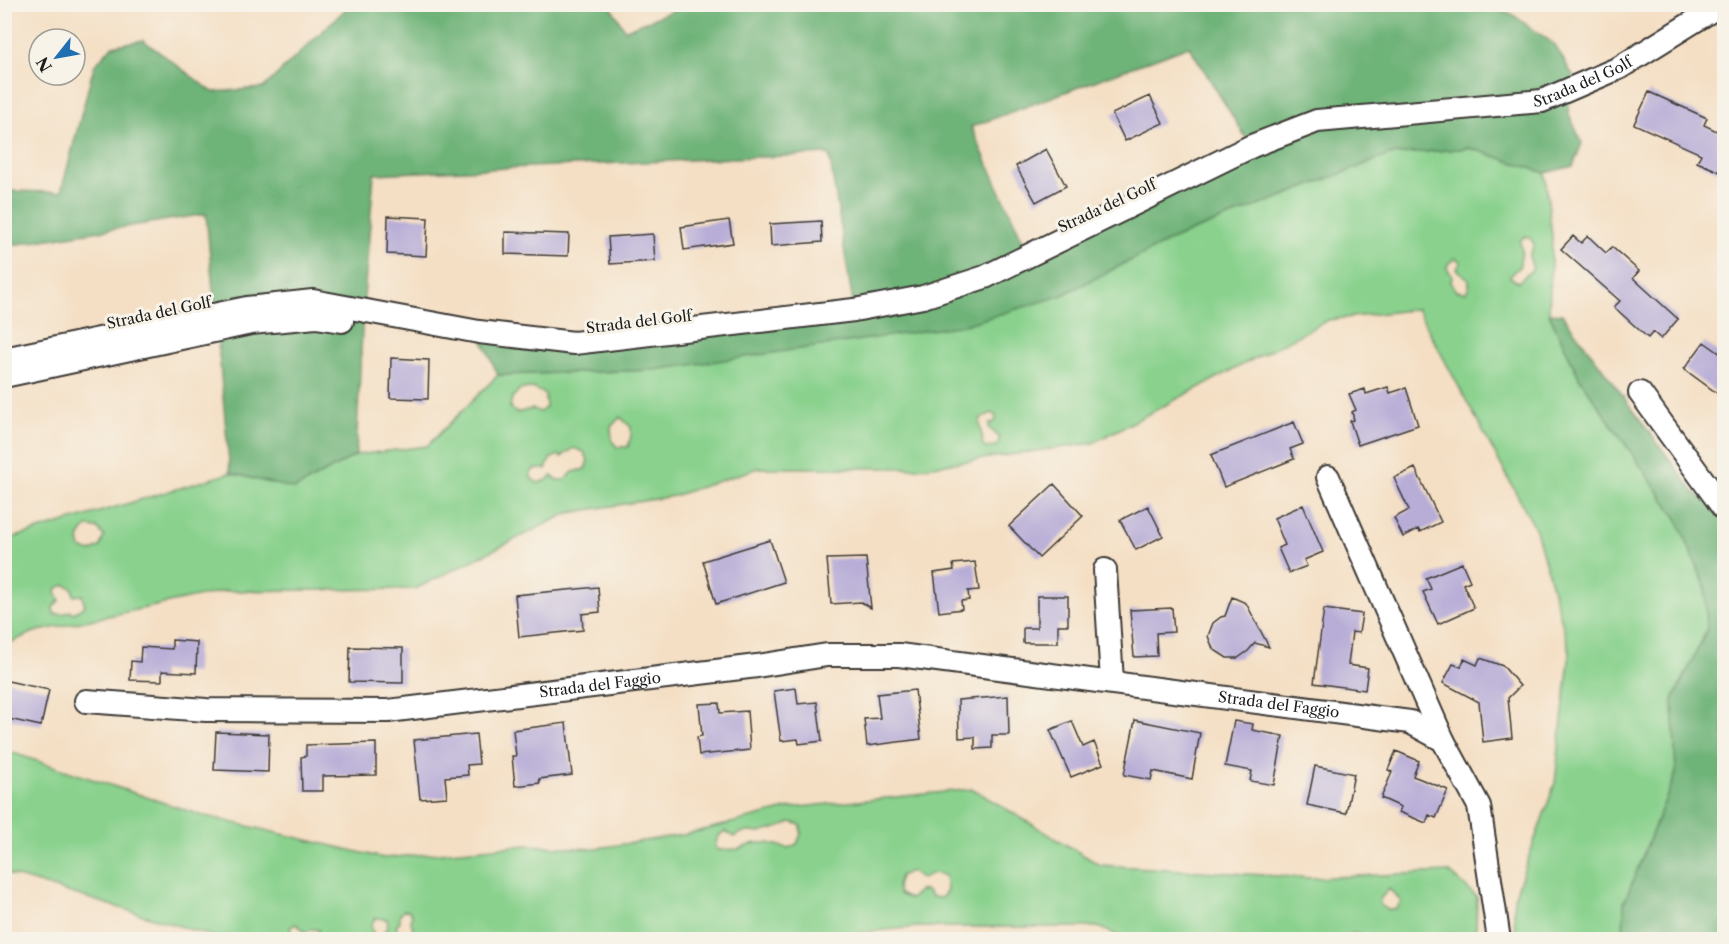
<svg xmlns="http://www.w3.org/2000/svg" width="1729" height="944" viewBox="0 0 1729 944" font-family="'Libre Caslon Text',serif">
<rect width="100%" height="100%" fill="#f7f3e8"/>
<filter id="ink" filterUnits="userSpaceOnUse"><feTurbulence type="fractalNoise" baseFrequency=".0167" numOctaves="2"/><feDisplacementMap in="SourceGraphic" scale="12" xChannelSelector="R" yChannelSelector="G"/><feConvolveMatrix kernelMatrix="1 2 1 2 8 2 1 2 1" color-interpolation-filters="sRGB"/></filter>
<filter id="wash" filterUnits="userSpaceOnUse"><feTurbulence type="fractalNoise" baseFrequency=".008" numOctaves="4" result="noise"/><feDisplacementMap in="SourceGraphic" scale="24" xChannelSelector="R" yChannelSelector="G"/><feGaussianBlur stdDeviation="1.35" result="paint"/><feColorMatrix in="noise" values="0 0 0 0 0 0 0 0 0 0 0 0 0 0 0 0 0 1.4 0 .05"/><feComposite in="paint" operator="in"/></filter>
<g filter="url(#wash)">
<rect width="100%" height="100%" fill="#f4dfc4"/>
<!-- green -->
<path fill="#89d18d" stroke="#527654" stroke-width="1.5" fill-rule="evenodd" d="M 1470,148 L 1545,173 L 1552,237 L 1549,313 L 1580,379 L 1677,518 L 1705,586 L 1707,630 L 1673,700 L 1676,773 L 1624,903 L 1623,939 L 1515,939 L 1514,898 L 1555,783 L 1570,651 L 1536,530 L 1417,309 L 1328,320 L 1093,443 L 919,468 L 758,468 L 674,496 L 568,513 L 415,589 L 224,591 L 34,632 L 5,645 L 5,540 L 230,473 L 295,489 L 356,455 L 427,446 L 498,375 L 655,370 L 1060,296 L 1177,237 L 1389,155 ZM 1525,236 L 1531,239 L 1534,245 L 1529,256 L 1533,269 L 1518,282 L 1510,277 L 1513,272 L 1519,268 L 1522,251 L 1520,241 ZM 1455,258 L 1461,262 L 1457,269 L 1469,280 L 1469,287 L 1466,292 L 1456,291 L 1451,282 L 1452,276 L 1447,268 L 1448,264 ZM 533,388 L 545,394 L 546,407 L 540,412 L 533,409 L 516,413 L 510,407 L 512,398 L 520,389 ZM 992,413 L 996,416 L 995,422 L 989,424 L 989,428 L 999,437 L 999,443 L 994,447 L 986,448 L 982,445 C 985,434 977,430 981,418 ZM 620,417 L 631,427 L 631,436 L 628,447 L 617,447 L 612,441 L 611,427 ZM 574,448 L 584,452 L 588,460 L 585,469 L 573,472 L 565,480 L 557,480 L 552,476 L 547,480 L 538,483 L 532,479 L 530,474 L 534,469 L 546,469 L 550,459 L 558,455 L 561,457 ZM 87,527 L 97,528 L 104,536 L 100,547 L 90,552 L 81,548 C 77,538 80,535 87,527 ZM 65,585 L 72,588 L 74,596 L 82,595 L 85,606 L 74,613 L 70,611 L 63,614 L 54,614 L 53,607 L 60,600 L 56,593 L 57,588 Z
M 4,750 L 201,815 L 384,858 L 528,845 L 592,849 L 688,834 L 790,808 L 973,789 L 1100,865 L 1312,878 L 1449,872 L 1477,897 L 1476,927 L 1468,940 L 1367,939 C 1362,933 1356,933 1349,934 L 1346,940 L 1129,940 L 1098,927 L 916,927 L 786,940 L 379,940 C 382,932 390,929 387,919 L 375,918 L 371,926 L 374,936 L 370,939 L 317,939 L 319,930 L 312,929 L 305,933 L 300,927 L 295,924 L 290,928 L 294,939 L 222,939 L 5,873 ZM 791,822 L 801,825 L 801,834 L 797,844 L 788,848 L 768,843 L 755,843 L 739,849 L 718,850 L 715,845 L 719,836 L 725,831 L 734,837 C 749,827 752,835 763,832 C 771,830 785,826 791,822 ZM 911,871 L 922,879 C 931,873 935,871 945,876 L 947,891 L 941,898 L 932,897 L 925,890 L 919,891 L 910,899 L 899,894 L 897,886 L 900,876 ZM 1389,889 L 1401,901 L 1397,908 L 1388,910 L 1380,905 L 1380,899 ZM 404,910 L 410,911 L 412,917 L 410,920 L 413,927 L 411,934 L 405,936 L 397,930 L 396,926 L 400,921 L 400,914 Z"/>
<!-- forest -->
<path fill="#6eb378" stroke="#45684a" stroke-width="1.5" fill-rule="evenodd" d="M 689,4 L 1479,5 L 1510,13 L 1554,44 L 1573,76 L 1568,112 L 1582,143 L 1573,166 L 1545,173 L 1470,148 L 1389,155 L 1177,237 L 1060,296 L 964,325 L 655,370 L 498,375 L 479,333 L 574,343 L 854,310 L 829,154 L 374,174 L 363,310 L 356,455 L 295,489 L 230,473 L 206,214 L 5,246 L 5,191 L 61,192 L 94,66 L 112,46 L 143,40 L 213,92 L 263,88 L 350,5 L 610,5 L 625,30 ZM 1189,46 L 1251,146 L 1030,256 L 971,127 Z
M 1549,313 L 1562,314 L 1693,491 L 1724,515 L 1724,939 L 1623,939 L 1624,903 L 1676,773 L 1673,700 L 1707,630 L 1705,586 L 1677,518 L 1580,379 Z"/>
<g id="blocks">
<!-- building -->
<path fill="#b8add7" d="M 1649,92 L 1707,118 L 1704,125 L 1725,135 L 1725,174 L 1697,162 L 1701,154 L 1634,124 Z
M 1150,96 L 1163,123 L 1125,141 L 1112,114 Z
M 1046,149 L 1066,186 L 1036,202 L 1016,166 Z
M 388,216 L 428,218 L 426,256 L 387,254 Z
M 729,220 L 733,243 L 684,250 L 681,227 Z
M 821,221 L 822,242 L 771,246 L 770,224 Z
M 505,232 L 569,234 L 568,256 L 505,254 Z
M 653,234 L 655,261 L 610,264 L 608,237 Z
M 1573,236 L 1581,243 L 1588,236 L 1606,253 L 1612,247 L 1639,271 L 1633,278 L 1678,319 L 1661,339 L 1653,332 L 1648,338 L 1614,307 L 1620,301 L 1561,249 Z
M 1704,342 L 1725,357 L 1725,399 L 1684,369 Z
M 391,358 L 429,360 L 428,399 L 390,398 Z
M 1388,387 L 1390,393 L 1406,388 L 1418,425 L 1358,445 L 1350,421 L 1354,420 L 1352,412 L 1356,410 L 1349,394 L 1365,389 L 1366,394 Z
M 1294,422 L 1303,444 L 1290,449 L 1294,459 L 1224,487 L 1211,455 Z
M 1415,468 L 1441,522 L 1420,532 L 1418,529 L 1403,537 L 1394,518 L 1409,510 L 1394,478 Z
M 1054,484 L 1083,516 L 1039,558 L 1009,526 Z
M 1303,505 L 1323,552 L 1304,560 L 1307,566 L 1289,573 L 1278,548 L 1285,545 L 1274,518 Z
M 1148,506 L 1163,536 L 1136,550 L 1120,520 Z
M 770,540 L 784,582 L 716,604 L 703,561 Z
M 866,558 L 871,608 L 861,602 L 831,604 L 827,559 Z
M 975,562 L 979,590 L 968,591 L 969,600 L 961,601 L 962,609 L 939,612 L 934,573 L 954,570 L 953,564 Z
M 1462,563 L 1470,581 L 1463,584 L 1474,608 L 1438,624 L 1423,592 L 1431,589 L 1426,578 Z
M 598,587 L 600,612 L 582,614 L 583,630 L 519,637 L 515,595 Z
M 1037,596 L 1068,596 L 1068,625 L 1058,625 L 1058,643 L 1023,643 L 1023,628 L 1037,628 Z
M 1232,597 L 1246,603 L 1269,647 L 1255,643 L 1248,651 L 1238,658 L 1227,658 L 1213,649 L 1208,636 L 1213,623 L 1221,617 L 1225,616 Z
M 1172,608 L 1174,632 L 1156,633 L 1157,656 L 1134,657 L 1130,610 Z
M 1324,609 L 1362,614 L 1359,633 L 1352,632 L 1348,665 L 1368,668 L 1365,690 L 1314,683 Z
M 172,640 L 197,642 L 196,673 L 162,671 L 162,681 L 130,680 L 131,661 L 140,662 L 141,647 L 172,649 Z
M 350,647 L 403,648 L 403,683 L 349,682 Z
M 1480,658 L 1503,666 L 1520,686 L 1508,698 L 1512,738 L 1483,742 L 1479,702 L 1443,683 L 1453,664 L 1461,667 L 1464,659 L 1477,665 Z
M 8,681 L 49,690 L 41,726 L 4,718 L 4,697 Z
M 796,688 L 798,704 L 817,702 L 822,741 L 799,744 L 798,739 L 781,741 L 774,691 Z
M 915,690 L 921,739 L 867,746 L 864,719 L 880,718 L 877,694 Z
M 1008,696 L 1009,735 L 992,735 L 992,748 L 975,749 L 975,737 L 959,738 L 958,700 Z
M 719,703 L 720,713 L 747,711 L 750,750 L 699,755 L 697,737 L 702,736 L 699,704 Z
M 1135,720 L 1200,733 L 1192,779 L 1153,771 L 1151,780 L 1124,775 Z
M 1072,721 L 1083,747 L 1094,742 L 1103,764 L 1071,777 L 1050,730 Z
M 1234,721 L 1253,724 L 1252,730 L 1283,736 L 1274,785 L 1250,781 L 1252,771 L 1225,766 Z
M 566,723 L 572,775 L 539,779 L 540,783 L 515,786 L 512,756 L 516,756 L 513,730 Z
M 216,732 L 269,734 L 268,772 L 214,770 Z
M 476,734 L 479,764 L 467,765 L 468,775 L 445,777 L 447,797 L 420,799 L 414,740 Z
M 376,743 L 376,775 L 323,776 L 323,791 L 302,791 L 301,757 L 306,756 L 306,745 Z
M 1396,751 L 1419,761 L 1413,776 L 1448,790 L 1436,818 L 1429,815 L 1426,823 L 1399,812 L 1401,807 L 1381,798 L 1392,772 L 1388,770 Z
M 1315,766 L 1354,774 L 1346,813 L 1307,805 Z"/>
</g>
</g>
<g filter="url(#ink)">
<use href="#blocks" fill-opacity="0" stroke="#3c3935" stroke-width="1.5"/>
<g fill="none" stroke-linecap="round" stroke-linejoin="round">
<!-- minor casing -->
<g stroke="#3c3935" stroke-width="26">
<g id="minor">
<path id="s1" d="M 4,359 L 247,308 L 313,301 L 479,332 L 574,343 L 854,310 L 923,297 L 985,277 L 1252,146 L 1317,121 L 1542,101 L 1619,68 L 1722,4"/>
<path d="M 4,376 L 251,323 L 316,317 L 342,321"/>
<path d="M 1640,393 L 1724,509"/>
<path d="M 1328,477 L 1443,740"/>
<path d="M 1105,570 L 1112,681"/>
<path id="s2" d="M 86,701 L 206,710 L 388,711 L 757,666 L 827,655 L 899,655 L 1410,722 L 1443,740 L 1479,806 L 1499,940"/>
</g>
</g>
<!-- minor -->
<use href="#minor" stroke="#fff" stroke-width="22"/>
</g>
</g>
<g text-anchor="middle" stroke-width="6" stroke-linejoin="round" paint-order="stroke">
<!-- street labels -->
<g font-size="15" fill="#1c1c1c" stroke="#f7f3e8">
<text dy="5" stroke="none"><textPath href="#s1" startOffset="1634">Strada del Golf</textPath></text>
<text transform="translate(1107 206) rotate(-25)" y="5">Strada del Golf</text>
<text transform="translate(159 313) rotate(-12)" y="5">Strada del Golf</text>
<text transform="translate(639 322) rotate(-7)" y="5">Strada del Golf</text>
<text dy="5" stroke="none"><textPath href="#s2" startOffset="516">Strada del Faggio</textPath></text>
<text dy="5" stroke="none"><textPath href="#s2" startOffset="1200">Strada del Faggio</textPath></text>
</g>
</g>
<!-- margin -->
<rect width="1729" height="944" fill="none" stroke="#f7f3e8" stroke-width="24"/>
<!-- north arrow -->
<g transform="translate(57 57) rotate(239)"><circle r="28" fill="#f7f3e8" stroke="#9f9d96" stroke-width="1.5"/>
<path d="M0-4.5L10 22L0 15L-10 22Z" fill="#1f6fb2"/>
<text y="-9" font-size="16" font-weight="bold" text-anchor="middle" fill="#1c1c1c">N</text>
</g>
</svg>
